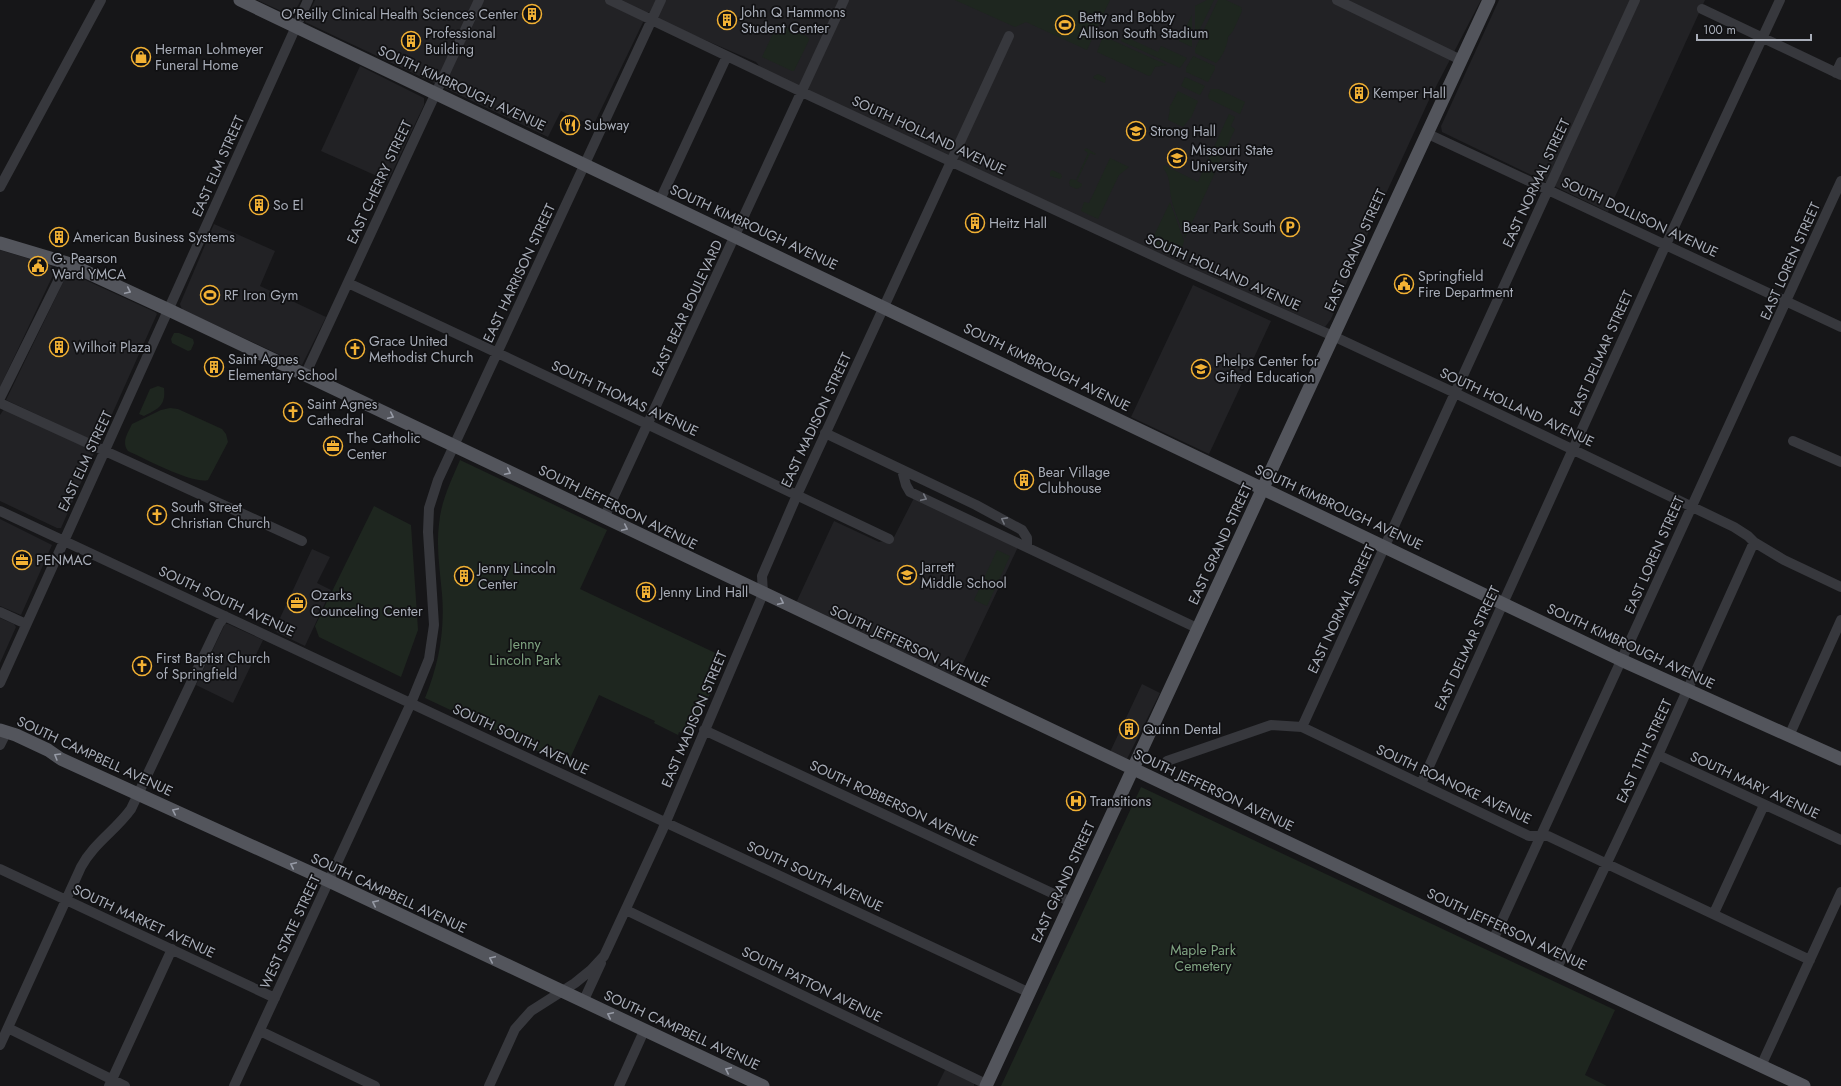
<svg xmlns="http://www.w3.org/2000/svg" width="1841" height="1086" viewBox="0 0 1841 1086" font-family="Jost,sans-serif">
<rect width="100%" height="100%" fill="#161618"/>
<!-- built -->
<path fill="#222225" d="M 257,0 L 301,0 L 292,16 Z
M 315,0 L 1481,0 L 1429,100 L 1372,224 L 1331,319 L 1325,327 L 1194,270 L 761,68 L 756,62 L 661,21 L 648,12 L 593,126 L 561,111 L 548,137 L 305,22 Z
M 1499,0 L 1705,0 L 1608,212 L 1442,132 L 1441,126 L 1443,122 Z
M 360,66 L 424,98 L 424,105 L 388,181 L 321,151 Z
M 214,224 L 275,251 L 260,286 L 326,317 L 302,365 L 183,310 L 181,307 L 180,304 Z
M 0,250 L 50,265 L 54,269 L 54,273 L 0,387 Z
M 68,272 L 155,312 L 157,314 L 100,441 L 98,443 L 6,400 Z
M 1193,285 L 1271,321 L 1209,454 L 1131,417 Z
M 4,409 L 95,451 L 61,528 L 57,528 L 0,501 L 0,415 Z
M 914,498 L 1018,547 L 956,678 L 796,603 L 834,521 L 879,542 L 893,539 Z
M 0,519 L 52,545 L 21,615 L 0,606 Z
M 312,549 L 330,557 L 317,583 L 331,590 L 305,646 L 274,631 Z
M 0,618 L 14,624 L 16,627 L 0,663 Z
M 225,624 L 228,624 L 263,640 L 233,703 L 196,685 Z
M 1142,684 L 1160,693 L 1127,759 L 1110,752 Z
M 946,1068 L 974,1083 L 974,1086 L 937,1086 Z"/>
<!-- green -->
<path fill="#1e261f" d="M 955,0 L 1110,0 L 1087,50 L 1026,22 L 1015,27 Z
M 1207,0 L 1214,0 L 1195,39 L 1195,6 Z
M 1218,0 L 1226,0 L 1241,7 L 1242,11 L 1233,31 L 1228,37 C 1228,44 1222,58 1216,63 L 1195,53 L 1195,49 Z
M 1192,15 L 1192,47 L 1179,41 Z
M 778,23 L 808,37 L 809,40 L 794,71 L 792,71 L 762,57 Z
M 1103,36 L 1167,65 L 1155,67 L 1151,75 L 1149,76 L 1097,52 Z
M 1124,36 L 1158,52 L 1161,46 L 1187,58 L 1180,68 L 1121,41 Z
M 1193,56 L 1215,66 L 1215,69 L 1208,82 L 1186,72 L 1186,68 Z
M 1098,74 L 1106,78 L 1105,83 L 1093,78 L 1094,76 Z
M 1185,77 L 1205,86 L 1200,95 L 1181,86 Z
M 1211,89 L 1218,89 L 1245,102 L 1240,114 L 1209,99 L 1208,96 Z
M 1178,91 L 1198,101 L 1191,118 L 1190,118 L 1183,127 L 1168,120 L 1170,109 L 1169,108 Z
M 1229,114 L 1235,117 L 1231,126 L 1235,129 L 1185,238 C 1181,225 1173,210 1171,197 C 1169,188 1171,177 1163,168 L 1164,165 L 1198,182 Z
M 1086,148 L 1096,154 L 1095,155 L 1090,153 L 1077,181 L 1082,184 L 1082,186 L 1077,189 L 1070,186 L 1069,182 L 1071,179 L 1076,180 L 1088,153 L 1084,150 Z
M 1110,158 L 1129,167 L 1119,175 L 1098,219 L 1081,211 L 1084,202 L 1089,203 Z
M 1052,170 L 1061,174 L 1062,177 L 1060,179 L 1050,176 L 1050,172 Z
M 1170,202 L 1184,241 L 1179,258 L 1150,244 Z
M 174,333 L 179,333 L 193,339 L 194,343 L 191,350 L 188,351 L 172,343 L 171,339 Z
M 158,386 L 164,388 C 166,406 158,409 144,416 L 139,414 L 150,389 Z
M 170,408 L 178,409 L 222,429 L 226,434 L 228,442 L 208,480 C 195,485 143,458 128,451 C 121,442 128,433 132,424 L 161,410 Z
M 460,460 L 607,530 L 580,589 L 726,658 L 691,737 L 679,732 L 678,735 L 654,723 L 655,721 L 599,695 L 567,765 L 425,698 C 439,664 445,630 442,594 C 440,571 436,547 439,524 C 441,501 451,481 460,460 Z
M 374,506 L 411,525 L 418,630 L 401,677 L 319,637 L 315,626 Z
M 997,550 L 1010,556 L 987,606 L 974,600 Z
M 1141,787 L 1615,1010 L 1585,1075 L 1607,1086 L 1001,1086 Z"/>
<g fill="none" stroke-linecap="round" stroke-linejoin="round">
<!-- minor -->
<path stroke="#37383d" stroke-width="10" d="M 610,0 L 802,92 L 1184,270 L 1333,336 L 1455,393 L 1734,527 L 1748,536 L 1754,542 L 1784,560 L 1841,587
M 1337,0 L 1461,60
M 1702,9 L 1841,75
M 1836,73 L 1841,62
M 1426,133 L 1841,327
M 0,187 L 101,0
M 660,200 L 727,56
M 348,283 L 506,357 L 889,539
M 305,375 L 479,0
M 0,398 L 67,263
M 0,403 L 302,541
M 825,433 L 976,505 L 1022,530 L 1027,538 L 1027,546
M 1793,441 L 1841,462
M 902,470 L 906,485 L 910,492 L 1199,629
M 0,511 L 1030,993
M 604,518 L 844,0
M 0,612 L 26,624
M 0,683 L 308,0
M 1302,727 L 1635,0
M 704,730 L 1071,902
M 1789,736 L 1841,620
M 0,745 L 6,733
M 1658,755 L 1841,840
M 1167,761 L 1271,725 L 1302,727 L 1529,836 L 1548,836 L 1810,960
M 1421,784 L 1662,253 L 1780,0
M 0,869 L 275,998
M 626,910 L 986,1084
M 1714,913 L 1764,805
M 1493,940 L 1841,181
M 1556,970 L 1658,755 L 1754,542
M 583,1002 L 601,963
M 8,1028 L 125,1086
M 260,1031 L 375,1086
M 0,1045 L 81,867 C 93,844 116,830 131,809 L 219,624 L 225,616
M 1761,1066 L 1841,892
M 109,1086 L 172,949
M 234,1086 L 411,703 L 429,659 L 434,625 L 428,532 L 429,508 L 438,480 L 661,0
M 489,1086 L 515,1029 L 531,1011 L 575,983 L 591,970 L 604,956 L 662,831 L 763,594 L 762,576 L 797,495 L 1009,36
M 619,1086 L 644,1031"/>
<!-- major -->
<path stroke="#53555c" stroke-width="13" d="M 240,0 L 1621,660 L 1841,759
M 0,243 L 67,263 L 169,310 L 1493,940 L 1804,1086
M 0,730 L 16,735 L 48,750 L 61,759 L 329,881 L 763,1086
M 986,1086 C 1155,725 1321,362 1489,0"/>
</g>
<!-- one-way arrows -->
<defs><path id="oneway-chevron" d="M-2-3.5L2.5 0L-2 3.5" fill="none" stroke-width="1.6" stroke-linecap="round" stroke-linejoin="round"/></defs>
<g stroke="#979ba6">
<use href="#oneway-chevron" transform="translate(128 291) rotate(25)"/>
<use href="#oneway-chevron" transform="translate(391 416) rotate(25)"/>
<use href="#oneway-chevron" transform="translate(508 472) rotate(26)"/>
<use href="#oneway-chevron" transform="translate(625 528) rotate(25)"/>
<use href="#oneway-chevron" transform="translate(781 602) rotate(25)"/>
<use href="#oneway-chevron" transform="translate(57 756) rotate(-149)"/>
<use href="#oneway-chevron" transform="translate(175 811) rotate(-155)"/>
<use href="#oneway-chevron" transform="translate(293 865) rotate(-155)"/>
<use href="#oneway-chevron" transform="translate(375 903) rotate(-155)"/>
<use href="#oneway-chevron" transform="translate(492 959) rotate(-155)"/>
<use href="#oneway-chevron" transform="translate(610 1015) rotate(-155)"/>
<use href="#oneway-chevron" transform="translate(728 1070) rotate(-155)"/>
</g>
<g stroke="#757881">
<use href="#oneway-chevron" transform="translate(924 498) rotate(25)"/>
<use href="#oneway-chevron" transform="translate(1004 520) rotate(-152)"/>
</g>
<!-- icons -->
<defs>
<g id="building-ring" transform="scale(1)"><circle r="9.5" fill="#111113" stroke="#f2b134" stroke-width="1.5"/><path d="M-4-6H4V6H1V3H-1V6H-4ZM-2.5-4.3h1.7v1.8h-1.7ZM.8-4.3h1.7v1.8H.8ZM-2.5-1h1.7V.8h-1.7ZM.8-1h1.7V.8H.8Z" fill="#f2b134"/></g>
<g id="stadium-ring" transform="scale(1)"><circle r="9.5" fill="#111113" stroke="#f2b134" stroke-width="1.5"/><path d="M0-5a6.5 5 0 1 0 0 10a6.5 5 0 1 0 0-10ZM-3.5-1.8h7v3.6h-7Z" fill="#f2b134"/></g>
<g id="shop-ring" transform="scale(1)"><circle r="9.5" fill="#111113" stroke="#f2b134" stroke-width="1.5"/><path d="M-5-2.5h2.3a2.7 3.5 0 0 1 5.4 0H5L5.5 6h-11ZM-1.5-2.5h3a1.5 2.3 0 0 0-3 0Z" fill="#f2b134"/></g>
<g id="restaurant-ring" transform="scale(1)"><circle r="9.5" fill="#111113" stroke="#f2b134" stroke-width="1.5"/><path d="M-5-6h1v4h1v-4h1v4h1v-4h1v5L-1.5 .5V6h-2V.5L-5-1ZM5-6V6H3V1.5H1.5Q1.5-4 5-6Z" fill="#f2b134"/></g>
<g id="school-ring" transform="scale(1)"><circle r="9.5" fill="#111113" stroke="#f2b134" stroke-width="1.5"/><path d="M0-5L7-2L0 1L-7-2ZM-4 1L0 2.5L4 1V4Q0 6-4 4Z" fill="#f2b134"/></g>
<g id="university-ring" transform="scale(1)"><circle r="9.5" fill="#111113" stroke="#f2b134" stroke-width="1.5"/><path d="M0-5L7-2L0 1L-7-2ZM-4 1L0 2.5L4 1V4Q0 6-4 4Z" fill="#f2b134"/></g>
<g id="parking-ring" transform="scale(1)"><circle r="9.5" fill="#111113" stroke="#f2b134" stroke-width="1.5"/><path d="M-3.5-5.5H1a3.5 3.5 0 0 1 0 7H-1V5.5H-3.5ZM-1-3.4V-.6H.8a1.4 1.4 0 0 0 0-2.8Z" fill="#f2b134"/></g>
<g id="civic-ring" transform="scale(1)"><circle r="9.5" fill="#111113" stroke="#f2b134" stroke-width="1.5"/><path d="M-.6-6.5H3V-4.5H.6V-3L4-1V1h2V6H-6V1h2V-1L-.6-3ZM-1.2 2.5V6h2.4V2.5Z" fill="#f2b134"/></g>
<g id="church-ring" transform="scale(1)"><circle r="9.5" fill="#111113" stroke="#f2b134" stroke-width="1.5"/><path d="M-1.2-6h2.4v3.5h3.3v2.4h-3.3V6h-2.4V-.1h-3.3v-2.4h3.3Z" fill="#f2b134"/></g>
<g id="office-ring" transform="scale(1)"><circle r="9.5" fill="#111113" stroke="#f2b134" stroke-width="1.5"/><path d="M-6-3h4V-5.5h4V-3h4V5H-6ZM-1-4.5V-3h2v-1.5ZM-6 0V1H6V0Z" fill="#f2b134"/></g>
<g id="hospital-ring" transform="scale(1)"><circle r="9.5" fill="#111113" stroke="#f2b134" stroke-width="1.5"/><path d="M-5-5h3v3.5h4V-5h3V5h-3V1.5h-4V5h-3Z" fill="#f2b134"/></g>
</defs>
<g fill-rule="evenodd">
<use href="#building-ring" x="532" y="14"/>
<use href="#building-ring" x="727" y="20"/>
<use href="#stadium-ring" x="1065" y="25"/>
<use href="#building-ring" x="411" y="41"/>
<use href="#shop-ring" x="141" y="57"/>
<use href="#building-ring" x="1359" y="93"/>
<use href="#restaurant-ring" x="570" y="125"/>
<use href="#school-ring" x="1136" y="131"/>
<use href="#university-ring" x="1177" y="158"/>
<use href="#building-ring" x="259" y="205"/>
<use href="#building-ring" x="975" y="223"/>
<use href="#parking-ring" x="1290" y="227"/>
<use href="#building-ring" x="59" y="237"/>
<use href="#civic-ring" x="38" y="266"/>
<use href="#civic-ring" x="1404" y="284"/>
<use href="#stadium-ring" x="210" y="295"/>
<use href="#building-ring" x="59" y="347"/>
<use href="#church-ring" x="355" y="349"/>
<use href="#building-ring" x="214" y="367"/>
<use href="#school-ring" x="1201" y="369"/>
<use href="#church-ring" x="293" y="412"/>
<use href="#office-ring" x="333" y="446"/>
<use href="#building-ring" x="1024" y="480"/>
<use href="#church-ring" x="157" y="515"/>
<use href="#office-ring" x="22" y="560"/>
<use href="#school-ring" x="907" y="575"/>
<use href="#building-ring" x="464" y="576"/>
<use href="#building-ring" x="646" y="592"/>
<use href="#office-ring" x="297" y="603"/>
<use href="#church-ring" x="142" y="666"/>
<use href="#building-ring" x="1129" y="729"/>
<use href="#hospital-ring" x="1076" y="801"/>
</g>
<g text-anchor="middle" stroke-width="3.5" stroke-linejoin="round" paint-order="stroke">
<!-- poi labels -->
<g font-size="14" fill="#a8adb8" stroke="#111113" text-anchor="start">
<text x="741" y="17">John Q Hammons<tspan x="741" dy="16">Student Center</tspan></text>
<text x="518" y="19" text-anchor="end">O'Reilly Clinical Health Sciences Center</text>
<text x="1079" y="22">Betty and Bobby<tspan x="1079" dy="16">Allison South Stadium</tspan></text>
<text x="425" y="38">Professional<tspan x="425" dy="16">Building</tspan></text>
<text x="155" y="54">Herman Lohmeyer<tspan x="155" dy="16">Funeral Home</tspan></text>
<text x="1373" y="98">Kemper Hall</text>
<text x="584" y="130">Subway</text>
<text x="1150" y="136">Strong Hall</text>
<text x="1191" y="155">Missouri State<tspan x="1191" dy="16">University</tspan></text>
<text x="273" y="210">So El</text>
<text x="989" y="228">Heitz Hall</text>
<text x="1276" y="232" text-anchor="end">Bear Park South</text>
<text x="73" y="242">American Business Systems</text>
<text x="52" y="263">G. Pearson<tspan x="52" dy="16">Ward YMCA</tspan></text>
<text x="1418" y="281">Springfield<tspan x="1418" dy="16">Fire Department</tspan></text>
<text x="224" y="300">RF Iron Gym</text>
<text x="369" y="346">Grace United<tspan x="369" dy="16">Methodist Church</tspan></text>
<text x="73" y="352">Wilhoit Plaza</text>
<text x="228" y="364">Saint Agnes<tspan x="228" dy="16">Elementary School</tspan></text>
<text x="1215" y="366">Phelps Center for<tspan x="1215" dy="16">Gifted Education</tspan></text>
<text x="307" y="409">Saint Agnes<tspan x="307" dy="16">Cathedral</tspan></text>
<text x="347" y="443">The Catholic<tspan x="347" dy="16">Center</tspan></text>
<text x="1038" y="477">Bear Village<tspan x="1038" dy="16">Clubhouse</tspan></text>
<text x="171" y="512">South Street<tspan x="171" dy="16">Christian Church</tspan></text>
<text x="36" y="565">PENMAC</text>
<text x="921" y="572">Jarrett<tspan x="921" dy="16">Middle School</tspan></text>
<text x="478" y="573">Jenny Lincoln<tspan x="478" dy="16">Center</tspan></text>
<text x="660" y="597">Jenny Lind Hall</text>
<text x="311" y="600">Ozarks<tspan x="311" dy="16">Counceling Center</tspan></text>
<text x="156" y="663">First Baptist Church<tspan x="156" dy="16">of Springfield</tspan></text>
<text x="1143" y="734">Quinn Dental</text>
<text x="1090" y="806">Transitions</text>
</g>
<!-- street labels -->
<g font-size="14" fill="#a8adb8" stroke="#111113">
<text transform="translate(462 88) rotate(25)" y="5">SOUTH KIMBROUGH AVENUE</text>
<text transform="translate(929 135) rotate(25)" y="5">SOUTH HOLLAND AVENUE</text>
<text transform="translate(218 166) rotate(-66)" y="5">EAST ELM STREET</text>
<text transform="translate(379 182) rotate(-65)" y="5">EAST CHERRY STREET</text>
<text transform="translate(1536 183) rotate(-65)" y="5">EAST NORMAL STREET</text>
<text transform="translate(1640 217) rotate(25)" y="5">SOUTH DOLLISON AVENUE</text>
<text transform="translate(754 227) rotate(25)" y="5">SOUTH KIMBROUGH AVENUE</text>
<text transform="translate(1355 250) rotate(-66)" y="5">EAST GRAND STREET</text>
<text transform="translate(1790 261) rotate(-66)" y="5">EAST LOREN STREET</text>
<text transform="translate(1223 272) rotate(24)" y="5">SOUTH HOLLAND AVENUE</text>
<text transform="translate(519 273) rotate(-65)" y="5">EAST HARRISON STREET</text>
<text transform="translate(687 308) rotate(-65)" y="5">EAST BEAR BOULEVARD</text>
<text transform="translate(1601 353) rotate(-66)" y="5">EAST DELMAR STREET</text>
<text transform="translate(1047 367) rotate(26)" y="5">SOUTH KIMBROUGH AVENUE</text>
<text transform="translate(625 398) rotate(25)" y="5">SOUTH THOMAS AVENUE</text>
<text transform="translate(1517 407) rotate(25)" y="5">SOUTH HOLLAND AVENUE</text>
<text transform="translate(816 420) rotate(-65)" y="5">EAST MADISON STREET</text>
<text transform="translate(85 461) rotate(-65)" y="5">EAST ELM STREET</text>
<text transform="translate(618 507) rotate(26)" y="5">SOUTH JEFFERSON AVENUE</text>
<text transform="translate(1339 507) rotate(25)" y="5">SOUTH KIMBROUGH AVENUE</text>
<text transform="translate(1220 544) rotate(-65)" y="5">EAST GRAND STREET</text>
<text transform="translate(1654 555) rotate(-66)" y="5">EAST LOREN STREET</text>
<text transform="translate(227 601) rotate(25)" y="5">SOUTH SOUTH AVENUE</text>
<text transform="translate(1341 609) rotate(-65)" y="5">EAST NORMAL STREET</text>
<text transform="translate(910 646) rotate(25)" y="5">SOUTH JEFFERSON AVENUE</text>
<text transform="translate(1631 646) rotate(25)" y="5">SOUTH KIMBROUGH AVENUE</text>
<text transform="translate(1467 648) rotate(-65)" y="5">EAST DELMAR STREET</text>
<text transform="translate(694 719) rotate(-67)" y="5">EAST MADISON STREET</text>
<text transform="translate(521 739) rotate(25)" y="5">SOUTH SOUTH AVENUE</text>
<text transform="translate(1644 751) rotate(-65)" y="5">EAST 11TH STREET</text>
<text transform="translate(95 756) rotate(25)" y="5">SOUTH CAMPBELL AVENUE</text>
<text transform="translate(1454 784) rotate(25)" y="5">SOUTH ROANOKE AVENUE</text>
<text transform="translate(1755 785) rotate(25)" y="5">SOUTH MARY AVENUE</text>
<text transform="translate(1214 790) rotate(25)" y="5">SOUTH JEFFERSON AVENUE</text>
<text transform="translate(894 803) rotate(25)" y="5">SOUTH ROBBERSON AVENUE</text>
<text transform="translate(815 876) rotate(25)" y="5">SOUTH SOUTH AVENUE</text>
<text transform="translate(1063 882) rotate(-65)" y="5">EAST GRAND STREET</text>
<text transform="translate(389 893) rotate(25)" y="5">SOUTH CAMPBELL AVENUE</text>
<text transform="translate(144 921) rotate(25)" y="5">SOUTH MARKET AVENUE</text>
<text transform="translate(1507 929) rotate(25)" y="5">SOUTH JEFFERSON AVENUE</text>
<text transform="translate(290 932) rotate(-65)" y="5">WEST STATE STREET</text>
<text transform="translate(812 984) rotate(26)" y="5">SOUTH PATTON AVENUE</text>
<text transform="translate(682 1030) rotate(25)" y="5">SOUTH CAMPBELL AVENUE</text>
</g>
<!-- park labels -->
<g font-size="14" fill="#7fa381" stroke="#111113">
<text x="525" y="649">Jenny<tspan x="525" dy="16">Lincoln Park</tspan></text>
<text x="1203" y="955">Maple Park<tspan x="1203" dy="16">Cemetery</tspan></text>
</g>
</g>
<!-- scale -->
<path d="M1697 34v6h114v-6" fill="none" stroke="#a8adb8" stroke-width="2"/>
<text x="1703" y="34" font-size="12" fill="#a8adb8" stroke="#111113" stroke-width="3" paint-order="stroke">100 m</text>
</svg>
